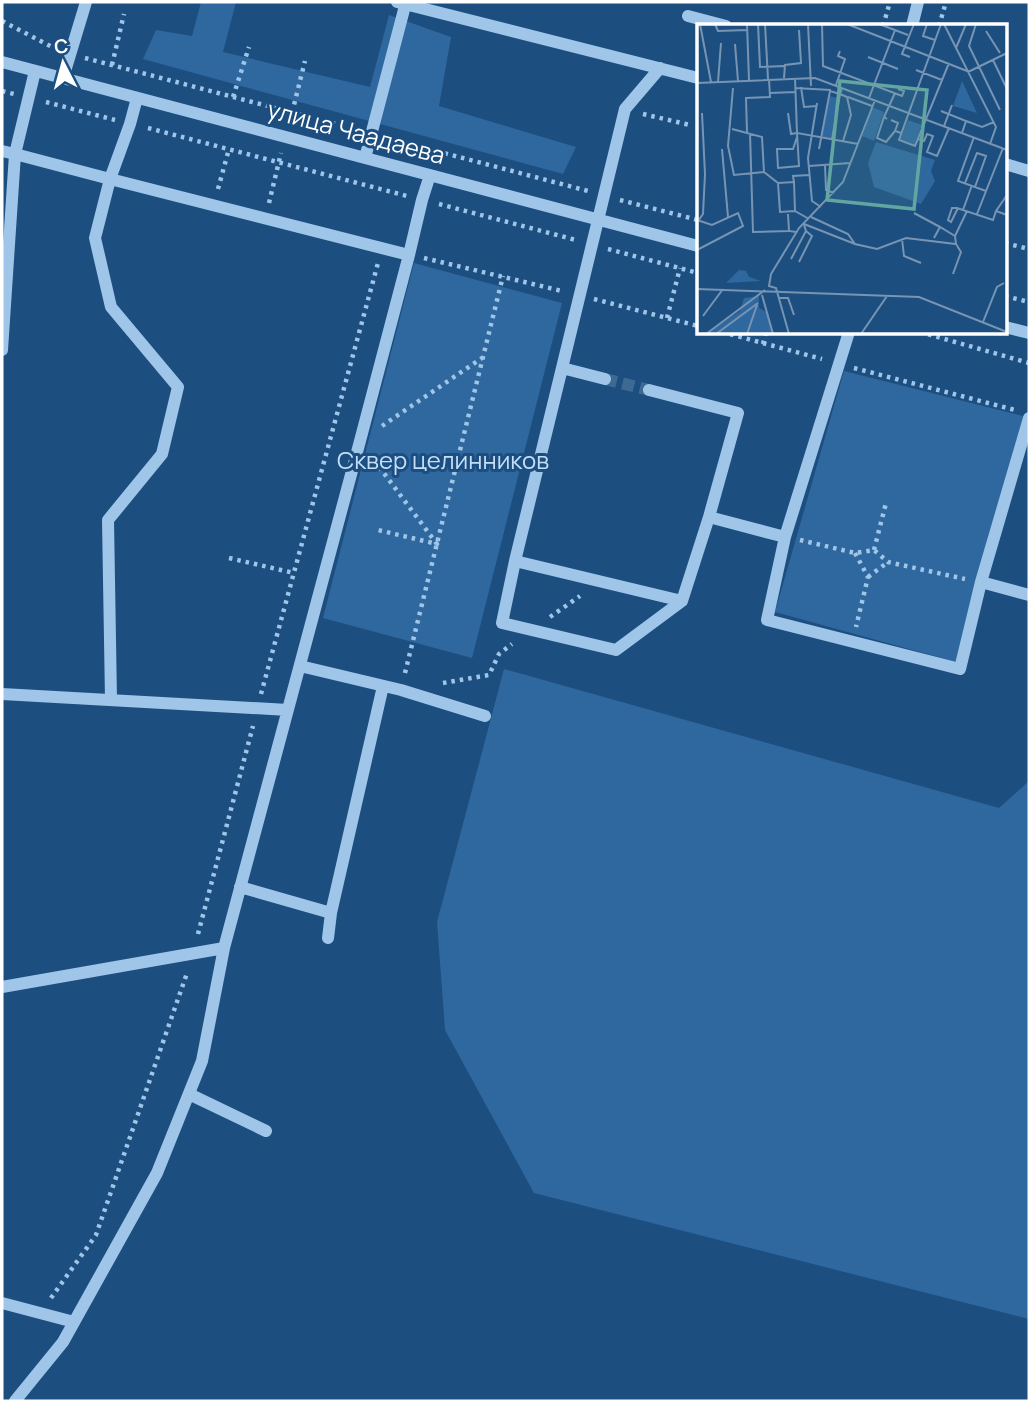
<svg xmlns="http://www.w3.org/2000/svg" width="1031" height="1403" viewBox="0 0 1031 1403" font-family="Manrope,sans-serif">
<rect width="100%" height="100%" fill="#1c4e80"/>
<!-- green -->
<path fill="#2f689e" d="M 201,2 L 236,2 L 223,52 L 370,87 L 389,15 L 451,37 L 439,106 L 576,147 L 563,174 L 143,59 L 156,30 L 192,36 Z
M 414,263 L 562,303 L 472,658 L 323,618 Z
M 844,371 L 1023,416 L 956,662 L 775,612 Z
M 504,669 L 999,808 L 1029,781 L 1029,1319 L 534,1193 L 445,1030 L 437,922 Z"/>
<g fill="none" stroke-linecap="round" stroke-linejoin="round">
<!-- minor-tunnel -->
<path stroke="#3e6993" stroke-width="12" stroke-dasharray="12 6" stroke-linecap="butt" d="M 605,379 L 649,390"/>
<!-- path -->
<path stroke="#9fc6e9" stroke-width="4.5" stroke-dasharray="3.5 5" stroke-linecap="butt" d="M 2,21 L 54,48
M 883,26 L 890,2
M 939,26 L 946,2
M 85,58 L 355,129
M 112,65 L 124,14
M 2,91 L 14,94
M 233,97 L 249,47
M 46,102 L 115,120
M 643,114 L 690,125
M 290,121 L 305,61
M 148,128 L 407,196
M 387,138 L 588,191
M 218,189 L 229,149
M 620,200 L 698,220
M 269,203 L 281,153
M 439,204 L 576,240
M 1005,243 L 1029,249
M 608,249 L 698,273
M 424,258 L 562,291
M 1005,296 L 1029,302
M 594,299 L 698,326
M 667,318 L 680,268
M 722,332 L 822,359
M 920,332 L 1029,363
M 763,344 L 766,332
M 854,368 L 1015,410
M 382,426 L 482,358
M 374,460 L 437,544 L 378,530
M 800,540 L 855,553 L 874,550 L 888,562 L 965,579
M 874,550 L 886,503
M 855,553 L 868,577 L 856,627
M 229,558 L 294,573
M 868,577 L 888,562
M 550,617 L 580,596
M 405,673 L 503,276
M 443,683 L 489,675 L 499,654 L 512,644
M 261,694 L 378,263
M 198,934 L 253,726
M 51,1298 L 96,1235 L 187,973"/>
<!-- minor -->
<path stroke="#9fc6e9" stroke-width="12" d="M 397,2 L 698,78
M 688,16 L 726,26
M 912,26 L 918,2
M 2,62 L 698,246
M 63,78 L 86,2
M 137,98 L 130,124 L 110,179 L 409,255
M 2,151 L 15,154 L 35,71
M 365,158 L 406,2
M 1005,164 L 1029,171
M 1005,327 L 1029,333
M 849,332 L 785,537 L 767,620 L 960,669 L 981,582 L 1029,418
M 2,350 L 15,154 L 110,179 L 95,238 L 111,307 L 178,387 L 162,454 L 108,520 L 111,700
M 562,368 L 515,561 L 502,623 L 616,650 L 682,601 L 709,517
M 605,379 L 562,368 L 625,109 L 660,68
M 649,390 L 738,413 L 709,517 L 785,537
M 515,561 L 682,601
M 981,582 L 1029,595
M 300,666 L 401,690 L 485,716
M 2,694 L 288,710
M 240,887 L 331,913 L 328,938
M 331,913 L 383,686
M 2,987 L 224,948
M 189,1094 L 266,1131
M 2,1303 L 74,1322
M 15,1401 L 63,1342 L 157,1173 L 202,1061 L 224,948 L 360,441 L 409,255 L 422,200 L 430,175"/>
</g>
<g text-anchor="middle" stroke-width="6" stroke-linejoin="round" paint-order="stroke">
<!-- street labels -->
<g font-size="24" fill="#fff" stroke="#1c4e80">
<text transform="translate(356 133) rotate(15)" y="8">улица Чаадаева</text>
</g>
<!-- park labels -->
<g font-size="24" fill="#c4def7" stroke="#1c4e80">
<text x="443" y="469">Сквер целинников</text>
</g>
</g>
<!-- overview -->
<g transform="translate(697 24)">
<rect width="310" height="310" fill="#1c4e80"/>
<path d="M 265,57 L 280,89 L 256,82 ZM 132,72 L 141,74 L 134,115 L 125,113 ZM 175,83 L 187,88 L 177,117 L 165,112 ZM 211,96 L 225,101 L 217,122 L 203,116 ZM 179,118 L 238,136 L 234,147 L 238,157 L 224,180 L 177,163 L 171,139 ZM 42,246 L 49,247 L 52,253 L 64,257 L 29,259 ZM 62,272 L 62,284 L 71,289 L 77,310 L 9,310 L 43,287 L 47,274 Z" fill="#2f689e"/>
<path fill="none" stroke="#7795b3" stroke-width="2" d="M 3,0 L 14,58M 18,0 L 21,7 L 50,6M 50,0 L 52,56M 61,0 L 63,43 L 87,42M 68,0 L 71,55M 111,0 L 114,62M 125,0 L 126,42 L 205,72 L 207,67 L 201,65M 150,0 L 270,47M 182,0 L 211,11M 230,0 L 226,12 L 238,16M 244,0 L 202,116 L 218,122 L 252,39M 247,0 L 299,103 L 293,120M 279,0 L 272,22 L 303,86M 289,7 L 303,29M 38,20 L 41,57M 259,24 L 269,0M 171,33 L 201,45M 213,33 L 205,30 L 217,0M 296,36 L 310,65M 219,46 L 245,56M 271,48 L 310,29M 87,54 L 88,41 L 104,39 L 102,6M 98,54 L 100,109 L 161,120M 21,58 L 24,19M 0,59 L 118,54 L 310,126M 139,61 L 148,35 L 141,32 L 143,27M 104,63 L 107,83 L 120,82M 36,64 L 31,122 L 37,151 L 67,148M 98,64 L 134,66M 73,69 L 98,68M 151,73 L 175,82M 172,74 L 198,6M 120,79 L 111,134 L 115,177 L 124,183M 244,87 L 269,97 L 265,109M 91,89 L 94,110 L 100,109 L 102,142 L 81,144 L 80,125 L 96,125 L 100,113M 187,93 L 180,114 L 189,118 L 198,107M 190,95 L 187,93 L 198,69M 194,96 L 201,99 L 198,107 L 204,109M 269,97 L 285,103 L 297,98M 247,102 L 255,81M 35,105 L 65,113 L 67,148 L 81,159 L 97,158 L 98,187 L 112,195M 50,108 L 49,74 L 73,73 L 72,55M 53,109 L 56,208 L 92,207M 277,113 L 261,157 L 289,167M 135,115 L 143,70 L 150,73 L 154,91 L 146,117M 221,115 L 227,117 L 230,110 L 236,112 L 230,128 L 240,132 L 252,104M 25,125 L 31,193M 122,125 L 133,67 L 143,70 L 145,64M 128,141 L 129,166 L 137,169M 112,142 L 153,139M 97,158 L 96,152 L 112,151M 81,159 L 83,188 L 98,187M 268,159 L 280,129 L 289,132 L 278,163M 310,171 L 299,187 L 310,191M 261,184 L 254,198 L 251,196 L 255,184 L 260,184 L 296,196 L 299,187M 266,186 L 275,161M 217,189 L 243,203M 91,190 L 92,207 L 99,208M 280,190 L 306,124M 114,193 L 151,210 L 158,220 L 180,225 L 209,214 L 259,220 L 258,212 L 270,187M 0,196 L 15,201 L 41,189 L 46,202 L 0,226M 1,197 L 6,190 L 8,150 L 5,89M 107,200 L 158,220M 237,214 L 243,203 L 258,212M 205,215 L 207,232 L 224,239M 94,235 L 109,207 L 107,201M 102,238 L 115,212 L 109,207M 256,250 L 264,228 L 259,220M 0,265 L 222,273 L 310,308M 65,271 L 76,310M 82,274 L 91,274 L 97,291M 6,292 L 26,265M 286,298 L 300,263 L 307,259M 9,310 L 68,266M 19,310 L 61,279M 50,310 L 60,281M 92,310 L 79,264 L 72,262 L 74,250 L 102,204 L 146,158 L 178,76M 164,310 L 190,272"/>
<path fill="#63a6a1" fill-opacity="0.15" stroke="#63a6a1" stroke-width="3.5" d="M 143,57 L 230,66 L 217,185 L 130,176 Z"/>
<rect width="310" height="310" fill="none" stroke="#fff" stroke-width="3.5"/>
</g>
<!-- border -->
<rect width="1031" height="1403" fill="none" stroke="#ffffff" stroke-width="7"/>
<!-- north arrow -->
<g transform="translate(63 63) rotate(354)" stroke="#1c4e80" stroke-width="5" paint-order="stroke">
<path d="M0-5L12 26L0 18L-12 26Z" fill="#ffffff"/>
<text y="-10" font-size="19" font-weight="bold" text-anchor="middle" fill="#ffffff">С</text>
</g>
</svg>
